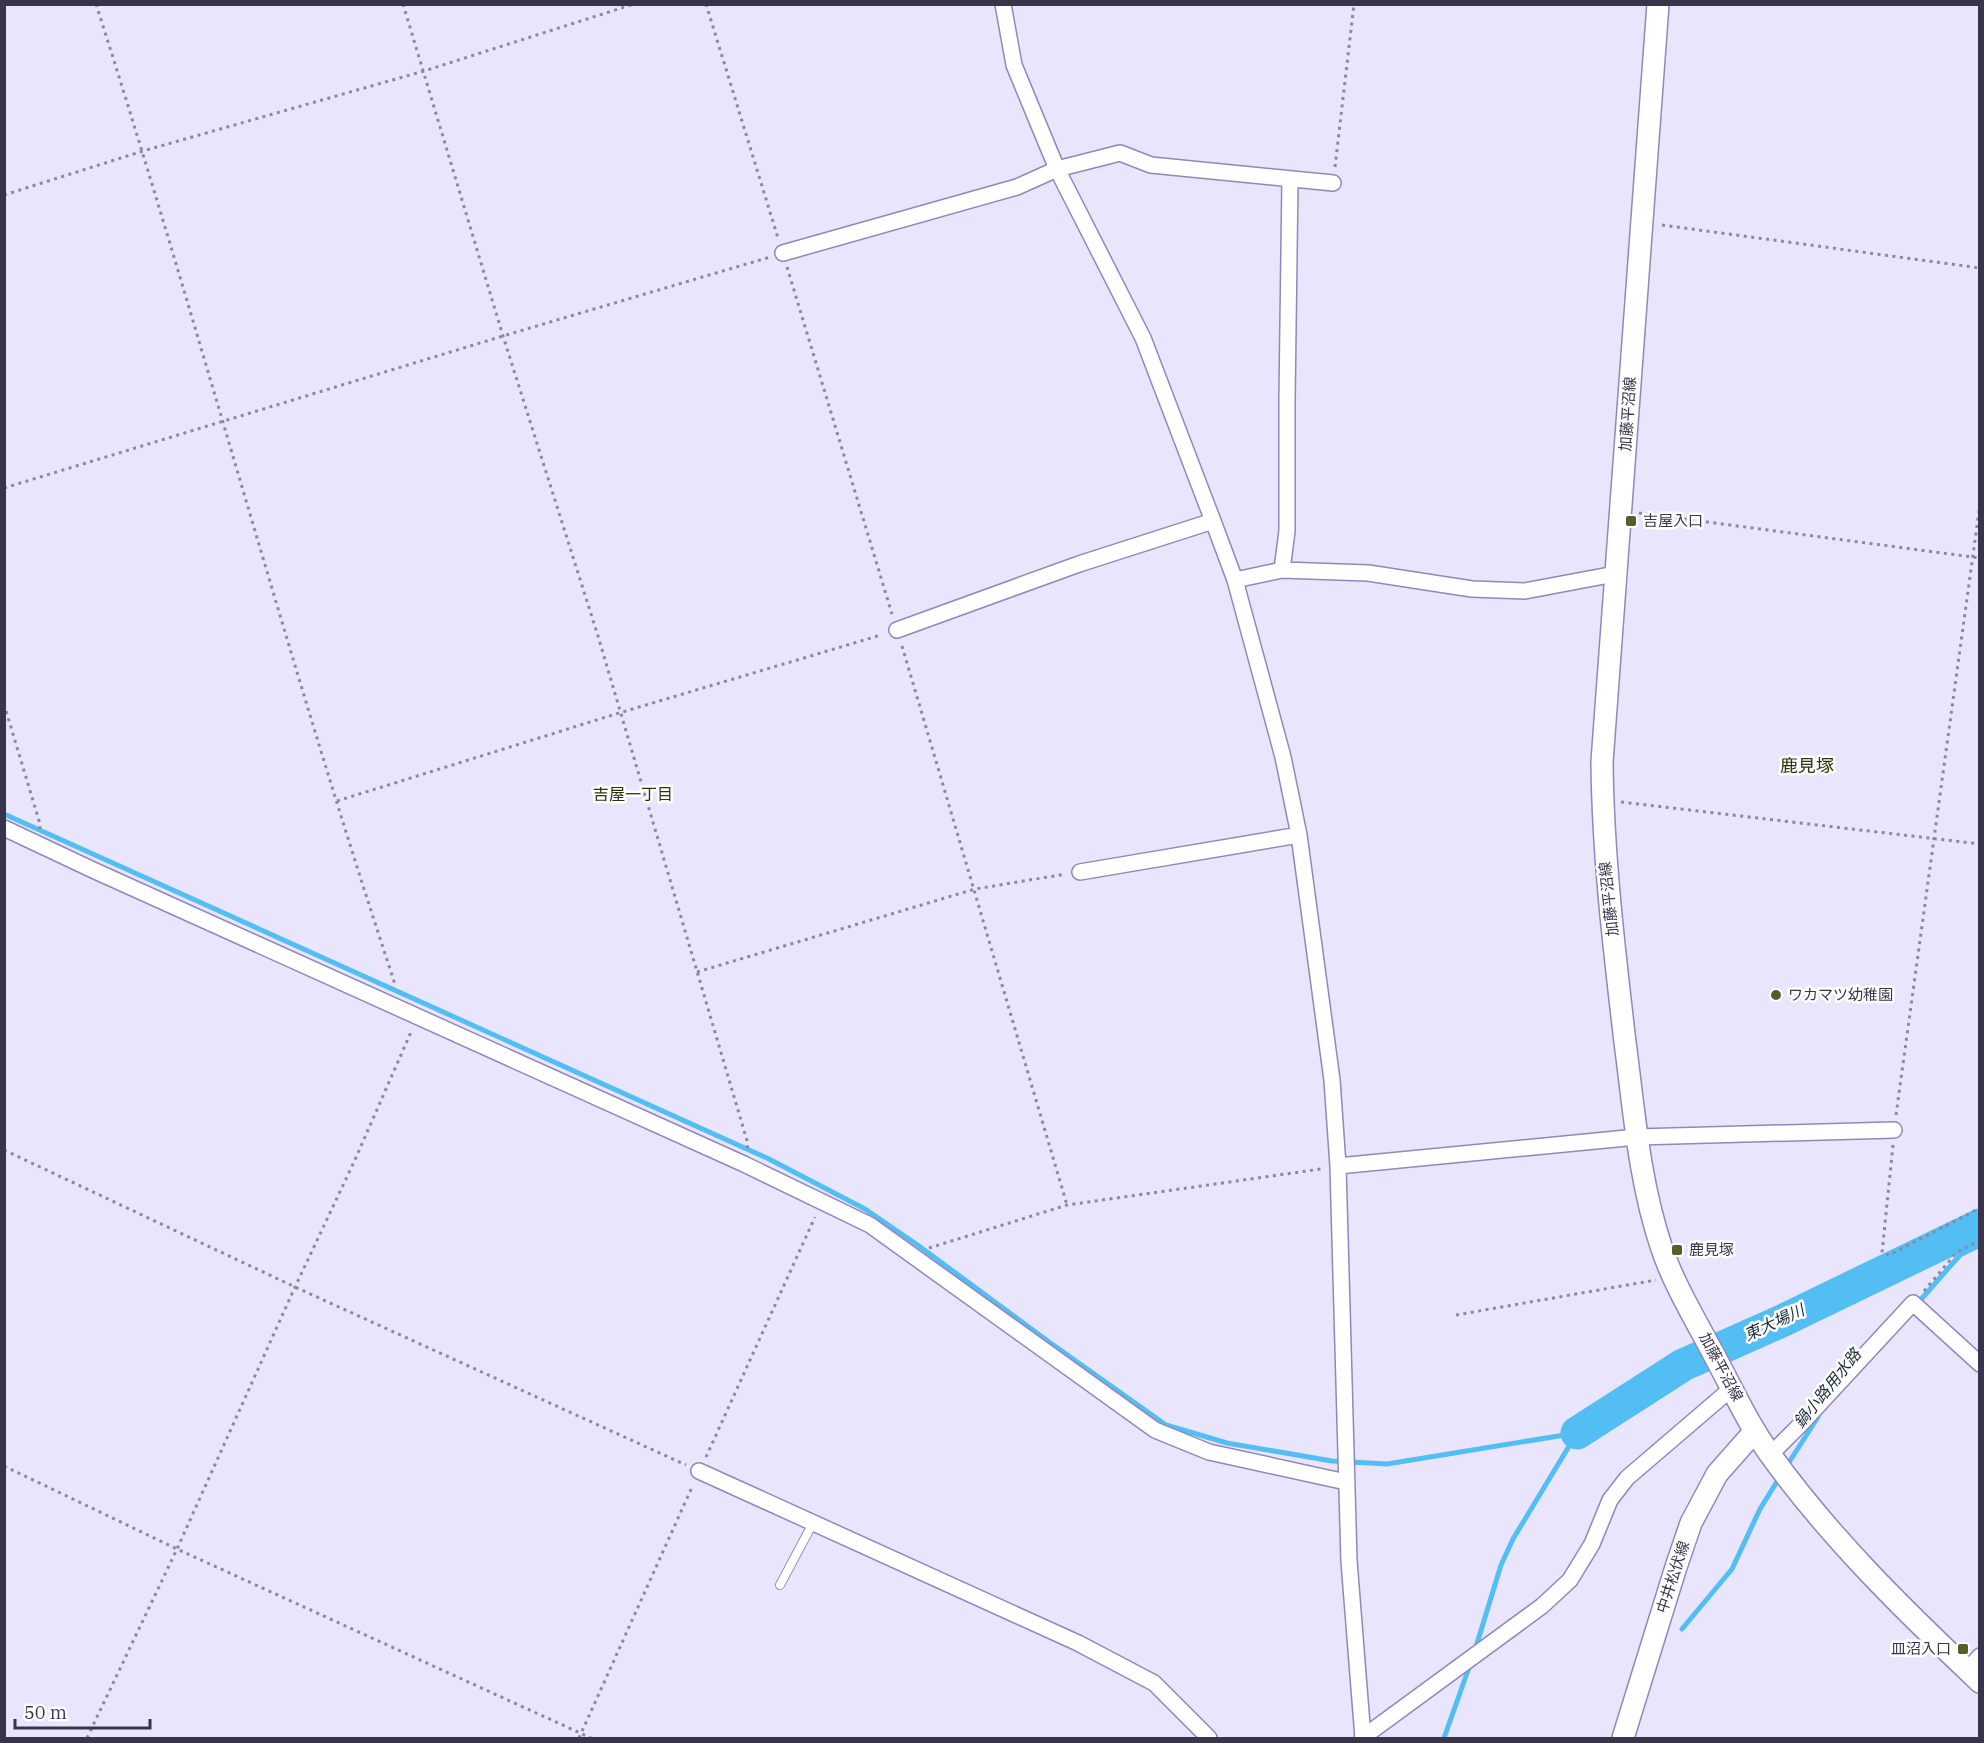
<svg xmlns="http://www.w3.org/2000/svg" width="1984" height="1743" viewBox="0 0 1984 1743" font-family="'IBM Plex Serif','Noto Sans JP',serif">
<rect width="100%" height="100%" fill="#e9e5fc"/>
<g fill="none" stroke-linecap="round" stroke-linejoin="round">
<!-- stream -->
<path stroke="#52bef4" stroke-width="5" d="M 4,814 L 767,1158 L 865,1209 L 919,1246 L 1049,1342 L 1166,1425 L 1227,1443 L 1332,1461 L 1387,1464 L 1577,1433
M 1917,1304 L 1960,1255 L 1980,1245
M 1786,1467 L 1818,1417
M 1682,1629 L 1732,1569 L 1760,1509 L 1781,1475
M 1475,1650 L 1501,1565 L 1513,1539 L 1577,1433
M 1444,1738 L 1471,1662"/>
<!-- river -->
<path stroke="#52bef4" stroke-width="33" d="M 1577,1433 L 1683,1365 L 1784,1320 L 1980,1225"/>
<!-- service casing -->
<g stroke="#9187bc" stroke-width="10">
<path id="service" d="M 780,1585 L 813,1523"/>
</g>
<!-- minor casing -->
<g stroke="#9187bc" stroke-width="18">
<path id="minor" d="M 1003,4 L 1014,65 L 1057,169 L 1143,338 L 1213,521 L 1235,580 L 1283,757 L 1299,835 L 1332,1080 L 1338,1166 L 1349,1561 L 1363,1738
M 783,253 L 1017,187 L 1057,169 L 1120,153 L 1151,165 L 1333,183
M 1282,570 L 1287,531 L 1287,399 L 1290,180
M 1235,580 L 1282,570 L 1368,573 L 1472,589 L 1525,591 L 1615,574
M 897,630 L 1079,564 L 1213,521
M 4,828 L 93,870 L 744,1164 L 870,1225 L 1155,1430 L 1209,1452 L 1346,1482
M 1080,872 L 1299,835
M 1338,1166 L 1637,1137 L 1894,1130
M 1770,1455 L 1801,1424 L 1913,1303 L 1980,1364
M 699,1471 L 1078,1643 L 1154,1683 L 1209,1738
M 1967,1670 L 1980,1656
M 1362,1738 L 1542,1606 L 1570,1580 L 1592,1544 L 1610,1500 L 1627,1478 L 1732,1388"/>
</g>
<!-- secondary casing -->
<g stroke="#9187bc" stroke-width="24">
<path id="secondary" d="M 1658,4 L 1602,762 C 1603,856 1614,948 1625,1042 C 1634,1110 1639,1180 1661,1246 C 1673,1283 1695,1319 1713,1353 C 1732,1388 1749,1426 1772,1457 C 1832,1540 1906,1612 1980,1682
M 1623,1738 L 1676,1567 L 1691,1523 L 1717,1474 L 1755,1431"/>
</g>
<!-- path -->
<path stroke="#8c889f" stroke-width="3" stroke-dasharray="3 4.5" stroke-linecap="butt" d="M 96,4 C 200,329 287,658 394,981 L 392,987
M 403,4 L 503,336 L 598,636 L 748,1144 L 747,1149
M 706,4 L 778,238
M 1335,167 L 1354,4
M 4,195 L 143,151 L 424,71 L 634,4
M 1662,225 L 1980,268
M 787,267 L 892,614
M 4,488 L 503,336 L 770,257
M 1639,513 L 1980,558
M 902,646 L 1067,1205
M 4,704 L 40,824 L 40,829
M 337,801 L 619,713 L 881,635
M 1621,802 L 1980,844
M 697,972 L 975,889 L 1066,874
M 1896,1115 L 1980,504
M 1893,1145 L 1882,1253 L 1889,1255 L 1980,1208
M 4,1150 L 295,1287 L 686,1465
M 929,1248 L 1067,1205 L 1321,1169
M 1924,1291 L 1957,1252 L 1980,1240
M 1456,1315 L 1656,1280
M 706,1457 L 815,1217
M 4,1466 L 177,1549 L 591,1738
M 87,1738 L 177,1549 L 295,1287 L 354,1162 L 411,1032
M 579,1738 L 693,1485"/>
<!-- service -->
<use href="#service" stroke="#fff" stroke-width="8"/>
<!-- minor -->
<use href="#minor" stroke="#fff" stroke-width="15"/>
<!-- secondary -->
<use href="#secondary" stroke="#fff" stroke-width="21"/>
</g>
<!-- markers -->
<g fill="#595d2b" stroke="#fff" stroke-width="2">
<rect x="1625" y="515" width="12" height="12" rx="3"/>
<circle cx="1776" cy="995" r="6"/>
<rect x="1671" y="1244" width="12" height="12" rx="3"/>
<rect x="1957" y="1643" width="12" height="12" rx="3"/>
</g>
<g text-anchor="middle" stroke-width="5" stroke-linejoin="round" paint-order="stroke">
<!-- street labels -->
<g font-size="15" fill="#39344b" stroke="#fff">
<text transform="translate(1628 414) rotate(-86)" y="5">加藤平沼線</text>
<text transform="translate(1609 899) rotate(-96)" y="5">加藤平沼線</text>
<text transform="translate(1721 1367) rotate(62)" y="5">加藤平沼線</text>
<text transform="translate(1673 1577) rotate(-72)" y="5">中井松伏線</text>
</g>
<!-- poi labels -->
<g font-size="15" fill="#39344b" stroke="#fff" text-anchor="start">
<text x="1643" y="526">吉屋入口</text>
<text x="1788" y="1000">ワカマツ幼稚園</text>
<text x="1689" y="1255">鹿見塚</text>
<text x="1951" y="1654" text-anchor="end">皿沼入口</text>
</g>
<!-- neighbourhood labels -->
<g font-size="16" fill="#30330a" stroke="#fff">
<text x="633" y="800">吉屋一丁目</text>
</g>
<!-- water labels -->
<g font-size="16" font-style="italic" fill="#162d39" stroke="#fff">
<text transform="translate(1774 1322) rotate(-25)" y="6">東大場川</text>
<text transform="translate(1827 1388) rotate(-51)" y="6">鍋小路用水路</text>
</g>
<!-- quarter labels -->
<g font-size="18" fill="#30330a" stroke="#fff">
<text x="1807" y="772">鹿見塚</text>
</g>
</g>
<!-- border -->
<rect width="1984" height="1743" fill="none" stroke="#39344b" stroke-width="12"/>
<!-- scale -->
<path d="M15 1719v9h135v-9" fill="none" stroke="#39344b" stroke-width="3"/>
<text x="24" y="1719" font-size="18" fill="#39344b" stroke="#ffffff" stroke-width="4.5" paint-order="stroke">50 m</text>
</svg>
